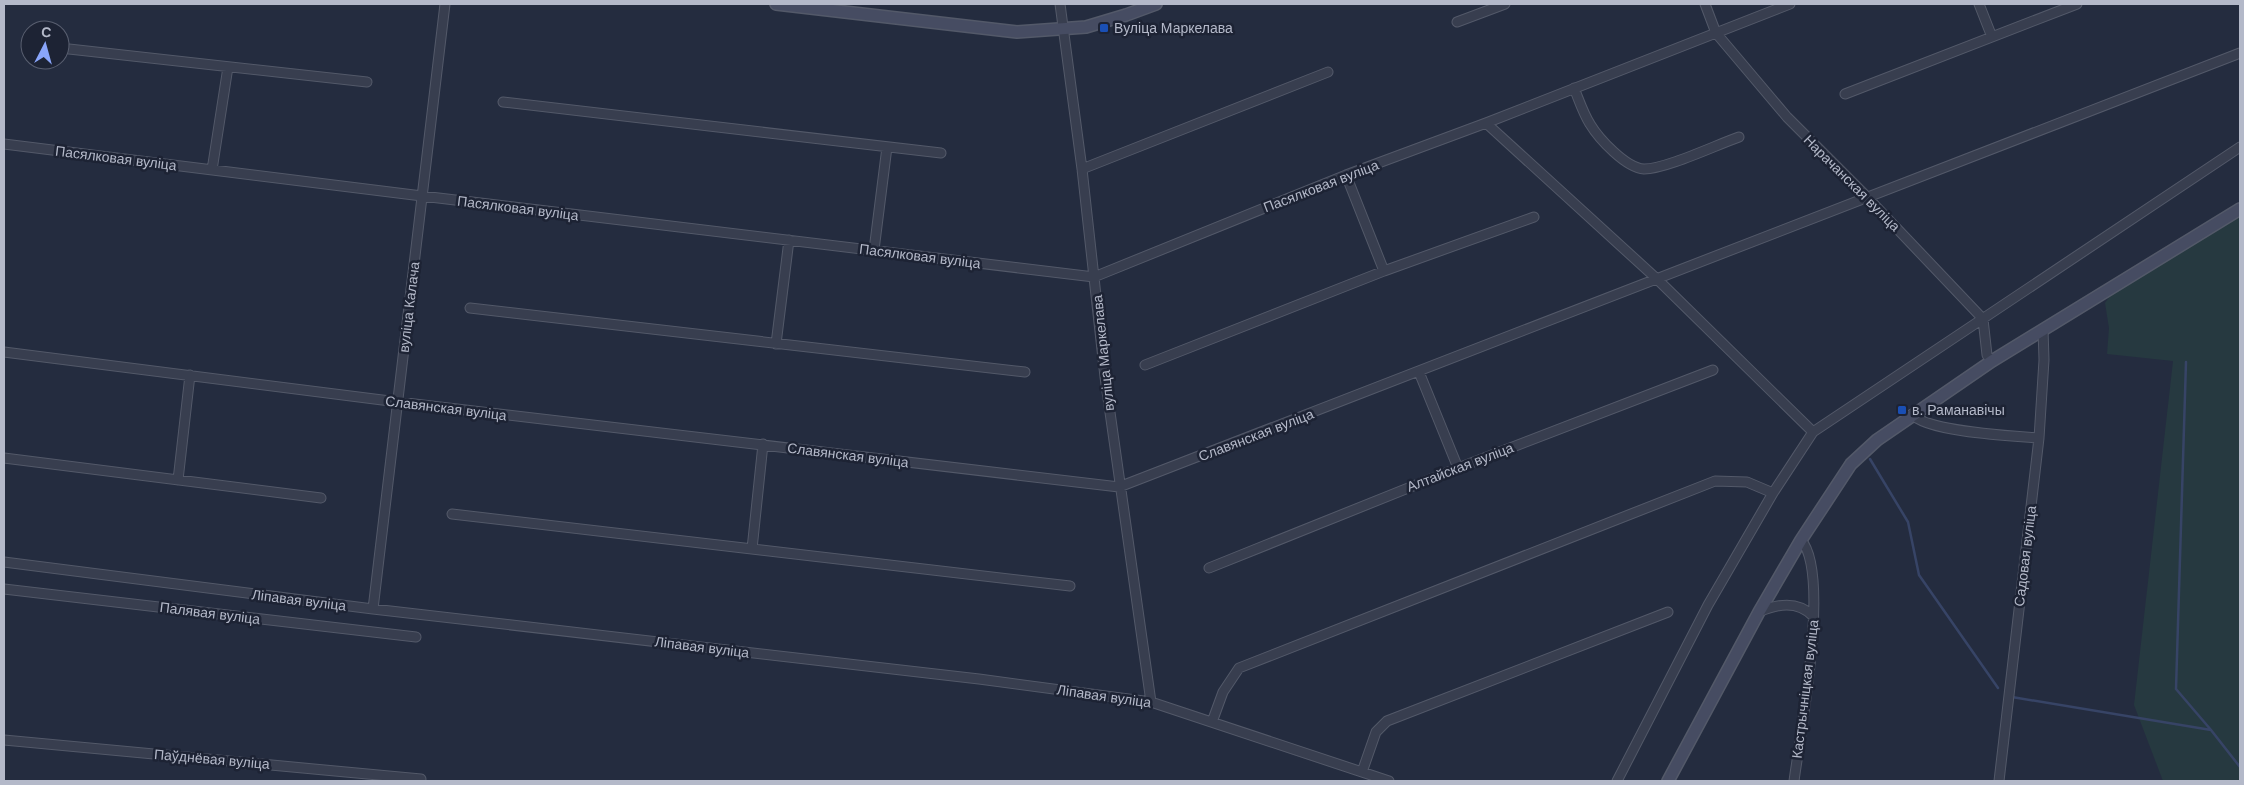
<svg xmlns="http://www.w3.org/2000/svg" width="2244" height="785" viewBox="0 0 2244 785" font-family="Arial,sans-serif">
<rect width="100%" height="100%" fill="#242c3f"/>
<!-- green -->
<path fill="#263940" d="M 2240,214 L 2240,781 L 2163,781 L 2134,705 L 2173,361 L 2107,354 L 2109,328 L 2105,303 L 2113,292 Z"/>
<g fill="none" stroke-linecap="round" stroke-linejoin="round">
<!-- stream -->
<path stroke="#374466" stroke-width="2.5" d="M 2186,362 L 2176,689 L 2211,730 L 2240,767
M 1870,459 L 1908,522 L 1919,575 L 1998,688
M 2012,697 L 2211,730"/>
<!-- street casing -->
<g stroke="#535969" stroke-width="11">
<path id="street" d="M 1060,4 L 1082,169 L 1105,377 L 1151,702
M 1705,4 L 1716,33 L 1787,117 L 1867,197 L 1983,319 L 1987,355 L 1992,361
M 1979,4 L 1992,37
M 1457,22 L 1505,4
M 60,48 L 367,82
M 1574,88 C 1579,100 1583,113 1590,124 C 1599,139 1626,168 1644,169 C 1666,169 1716,145 1739,137
M 1845,94 L 2077,4
M 503,102 L 941,153
M 1486,123 L 1657,279 L 1813,432
M 4,144 L 422,196 L 1094,277 L 1346,175 L 1486,123 L 1790,4
M 1082,169 L 1328,72
M 212,170 L 228,67
M 1346,175 L 1384,271
M 874,250 L 887,147
M 470,308 L 1025,372
M 776,344 L 789,240
M 4,352 L 398,402 L 1119,487 L 2240,53
M 1145,365 L 1384,271 L 1534,217
M 1419,372 L 1458,468
M 1912,414 C 1926,432 2014,436 2039,438
M 4,458 L 321,498
M 178,480 L 190,375
M 452,514 L 1070,586
M 752,549 L 763,444
M 4,562 L 373,609 L 979,679 L 1151,702 L 1389,781
M 1209,568 L 1458,468 L 1713,370
M 4,589 L 416,637
M 373,609 L 445,4
M 1759,612 C 1777,604 1797,600 1813,616
M 1212,722 L 1223,692 L 1239,668 L 1715,481 L 1747,482 L 1773,493
M 4,740 L 421,779
M 1362,772 L 1376,732 L 1387,721 L 1668,612
M 1617,781 L 1708,605 L 1773,493 L 1813,432 L 2240,147
M 1794,781 C 1800,735 1831,573 1801,540
M 1999,781 L 2039,438 L 2044,360 L 2043,329"/>
</g>
<!-- secondary casing -->
<g stroke="#535969" stroke-width="14">
<path id="secondary" d="M 776,4 L 1017,32 L 1086,27 L 1126,15 L 1156,4
M 1668,781 L 1759,612 L 1801,540 L 1851,464 L 1877,440 L 1992,361 L 2240,209"/>
</g>
<!-- street -->
<use href="#street" stroke="#383e4f" stroke-width="9"/>
<!-- secondary -->
<use href="#secondary" stroke="#464c62" stroke-width="11"/>
</g>
<!-- markers -->
<g fill="#1a4fb4" stroke="#1d2334" stroke-width="2">
<rect x="1099" y="23" width="10" height="10" rx="2.5"/>
<rect x="1897" y="405" width="10" height="10" rx="2.5"/>
</g>
<g text-anchor="middle" stroke-width="5" stroke-linejoin="round" paint-order="stroke">
<!-- poi labels -->
<g font-size="14" fill="#b4b9c9" stroke="#1d2334" text-anchor="start">
<text x="1114" y="33">Вуліца Маркелава</text>
<text x="1912" y="415">в. Раманавічы</text>
</g>
<!-- street labels -->
<g font-size="14" fill="#b4b9c9" stroke="#1d2334">
<text transform="translate(116 158) rotate(7)" y="5">Пасялковая вуліца</text>
<text transform="translate(1852 183) rotate(45)" y="5">Нарачанская вуліца</text>
<text transform="translate(1321 186) rotate(-21)" y="5">Пасялковая вуліца</text>
<text transform="translate(518 208) rotate(7)" y="5">Пасялковая вуліца</text>
<text transform="translate(920 256) rotate(7)" y="5">Пасялковая вуліца</text>
<text transform="translate(409 307) rotate(-83)" y="5">вуліца Калача</text>
<text transform="translate(1103 353) rotate(-96)" y="5">вуліца Маркелава</text>
<text transform="translate(446 408) rotate(7)" y="5">Славянская вуліца</text>
<text transform="translate(1256 435) rotate(-21)" y="5">Славянская вуліца</text>
<text transform="translate(848 455) rotate(7)" y="5">Славянская вуліца</text>
<text transform="translate(1460 467) rotate(-21)" y="5">Алтайская вуліца</text>
<text transform="translate(2025 556) rotate(-83)" y="5">Садовая вуліца</text>
<text transform="translate(299 600) rotate(7)" y="5">Ліпавая вуліца</text>
<text transform="translate(210 613) rotate(7)" y="5">Палявая вуліца</text>
<text transform="translate(702 647) rotate(7)" y="5">Ліпавая вуліца</text>
<text transform="translate(1805 689) rotate(-83)" y="5">Кастрычніцкая вуліца</text>
<text transform="translate(1104 696) rotate(8)" y="5">Ліпавая вуліца</text>
<text transform="translate(212 759) rotate(5)" y="5">Паўднёвая вуліца</text>
</g>
</g>
<!-- border -->
<rect width="2244" height="785" fill="none" stroke="#b4b9c9" stroke-width="10"/>
<!-- north arrow -->
<g transform="translate(45 45) rotate(6)"><circle r="24" fill="#1d2334" stroke="#595f70"/>
<path d="M0-4L9 19L0 12L-9 19Z" fill="#89a5fa"/>
<text y="-8" font-size="14" font-weight="bold" text-anchor="middle" fill="#b4b9c9">С</text>
</g>
</svg>
